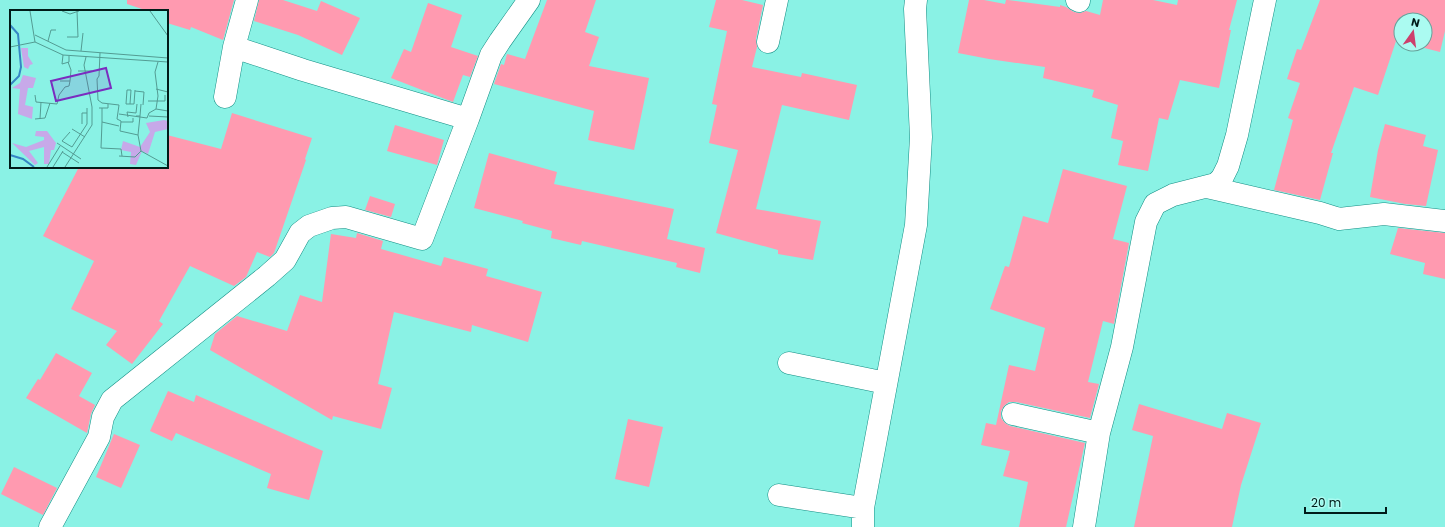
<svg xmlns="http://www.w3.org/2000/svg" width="1445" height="527" viewBox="0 0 1445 527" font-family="Poppins,sans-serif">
<rect width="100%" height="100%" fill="#8af2e5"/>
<!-- building -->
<path fill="#ff9ab0" d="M 127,0 L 234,0 L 223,40 L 191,27 L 190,30 L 167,23 L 167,11 L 148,11 L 127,4 Z
M 259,0 L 283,0 L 317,11 L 321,1 L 360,18 L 342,55 L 298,35 L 254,21 Z
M 547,0 L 596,0 L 585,32 L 599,37 L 589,66 L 649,78 L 634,150 L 588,140 L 594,111 L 494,84 L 501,64 L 504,65 L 507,54 L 525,59 Z
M 716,0 L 742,0 L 763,5 L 756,39 L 757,47 L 752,67 L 801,77 L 802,73 L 857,85 L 849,120 L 782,105 L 756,209 L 821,221 L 813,260 L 778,254 L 778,250 L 716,233 L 738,150 L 709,143 L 717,105 L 712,104 L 727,31 L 709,27 Z
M 969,0 L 984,0 L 1005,4 L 1006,0 L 1008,0 L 1060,7 L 1060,5 L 1066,7 L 1074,12 L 1080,13 L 1086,11 L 1100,15 L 1103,0 L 1153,0 L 1177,5 L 1178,0 L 1237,0 L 1229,30 L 1231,30 L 1219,88 L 1180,80 L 1168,120 L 1159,118 L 1148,171 L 1118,165 L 1123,141 L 1111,138 L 1118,105 L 1092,97 L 1094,90 L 1043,78 L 1045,67 L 989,59 L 958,53 Z
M 1320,0 L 1445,0 L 1445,31 L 1440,52 L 1409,44 L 1425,44 L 1425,20 L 1401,20 L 1401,42 L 1396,41 L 1378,95 L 1354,87 L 1331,153 L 1333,153 L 1320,200 L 1274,190 L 1293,120 L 1288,118 L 1300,83 L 1287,79 L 1297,49 L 1301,50 Z
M 428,3 L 462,15 L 451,47 L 478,56 L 470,77 L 463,75 L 453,102 L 391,78 L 404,49 L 411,52 Z
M 232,113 L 312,138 L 305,159 L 306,160 L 274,253 L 270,257 L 257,252 L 246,277 L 234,286 L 190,266 L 159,321 L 163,324 L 132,364 L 106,345 L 117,331 L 71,309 L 94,261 L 43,236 L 79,167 L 167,167 L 167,135 L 221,149 Z
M 1385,124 L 1426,135 L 1423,146 L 1438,150 L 1426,206 L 1405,204 L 1370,197 L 1378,150 Z
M 395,125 L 444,140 L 437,165 L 387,151 Z
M 489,153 L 557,172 L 554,184 L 674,209 L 667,239 L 705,248 L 700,273 L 676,267 L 677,263 L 582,241 L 581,245 L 551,238 L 552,231 L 522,223 L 523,221 L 474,208 Z
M 1063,169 L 1127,186 L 1113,239 L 1129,243 L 1114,324 L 1103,321 L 1088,382 L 1099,384 L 1090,418 L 1016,402 L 1009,402 L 1004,406 L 1001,411 L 1001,418 L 1005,423 L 1010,426 L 1085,443 L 1066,527 L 1019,527 L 1028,482 L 1003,476 L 1010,451 L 981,445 L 986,423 L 996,425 L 1009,365 L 1035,371 L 1045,328 L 990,309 L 1005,266 L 1009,267 L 1023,216 L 1048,223 Z
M 370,196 L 395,204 L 391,217 L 365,210 Z
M 1398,228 L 1445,233 L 1445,279 L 1423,274 L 1425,263 L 1390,254 Z
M 357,233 L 383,241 L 381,249 L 441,266 L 444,257 L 488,269 L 486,276 L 542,292 L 528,342 L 472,325 L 471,332 L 394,312 L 378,384 L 392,388 L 381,429 L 333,416 L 332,420 L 210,350 L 215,334 L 237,316 L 287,331 L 300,295 L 322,302 L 331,234 L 356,238 Z
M 56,353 L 92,373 L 79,396 L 95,405 L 91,414 L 87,433 L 26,398 L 38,379 L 40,380 Z
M 168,391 L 194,402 L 196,395 L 323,451 L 309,500 L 267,488 L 271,474 L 176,433 L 172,441 L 150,431 Z
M 1139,404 L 1222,429 L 1227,413 L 1261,423 L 1241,485 L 1232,527 L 1134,527 L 1153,436 L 1132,430 Z
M 628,419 L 663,427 L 649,487 L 615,479 Z
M 114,434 L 140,445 L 121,488 L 96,477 Z
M 14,467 L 57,488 L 43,515 L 1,494 Z"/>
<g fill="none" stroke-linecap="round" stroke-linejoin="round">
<!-- minor casing -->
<g stroke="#128e84" stroke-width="23">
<path id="minor" d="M 1077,0 L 1079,1
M 768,42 L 777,0
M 234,47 L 303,70 L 468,119 L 491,55 L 500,41 L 529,0
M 225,97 L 234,47 L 247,0
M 1207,187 L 1320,213 L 1339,219 L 1384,214 L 1445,221
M 789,363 L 886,383
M 1013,414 L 1099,433
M 779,495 L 863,508
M 50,527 L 99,437 L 103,417 L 112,400 L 267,276 L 285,260 L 300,233 L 309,226 L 332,218 L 346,217 L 422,239 L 468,119
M 863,527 L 863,508 L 916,225 L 921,137 L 915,9 L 916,0
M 1084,527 L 1099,433 L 1122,347 L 1146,222 L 1155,204 L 1173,195 L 1216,184 L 1222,178 L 1228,166 L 1237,135 L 1265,0"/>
</g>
<!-- minor -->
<use href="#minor" stroke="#fff" stroke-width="22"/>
</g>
<!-- overview -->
<g transform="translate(10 10)">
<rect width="158" height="158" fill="#8af2e5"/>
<path d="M 11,38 L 18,38 L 18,46 L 23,54 L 20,55 L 18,59 L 14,57 ZM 13,65 L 26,68 L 23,78 L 18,78 L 15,95 L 23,97 L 22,109 L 8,104 L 10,79 L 2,78 L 10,73 ZM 154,110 L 158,111 L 158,119 L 145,122 L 138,144 L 132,141 L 126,155 L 120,154 L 121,142 L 111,140 L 113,131 L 130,137 L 140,122 L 136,113 ZM 26,121 L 37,121 L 46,133 L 44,140 L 41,140 L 39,154 L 34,154 L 34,137 L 19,141 L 28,153 L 25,155 L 27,157 L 2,133 L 16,137 L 34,130 L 34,127 L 25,126 Z" fill="#c7a9e9"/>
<path fill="none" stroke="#3686c4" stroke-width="2" d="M 0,15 L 8,24 L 11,57 L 9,66 L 0,75M 0,145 L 13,149 L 24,157"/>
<path fill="none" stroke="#539c93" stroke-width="1" d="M 20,1 L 25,32M 52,1 L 60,4 L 69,1M 140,1 L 158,26M 25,25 L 56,40 L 158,48M 57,27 L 68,27 L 67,1M 38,31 L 41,20 L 46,20M 0,37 L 25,32 L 53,45 L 158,52M 71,41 L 73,23M 90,43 L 89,66 L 87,69 L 88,90 L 92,93 L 109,95 L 107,109 L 111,111 L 110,121 L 128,125M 53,45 L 52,54 L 59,52 L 59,46M 68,61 L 82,61M 50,71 L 60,71 L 61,60 L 58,52M 146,79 L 158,82M 125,81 L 134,82 L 133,95M 25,85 L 26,92 L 47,94 L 49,85 L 55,77 L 59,76 L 60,71M 138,91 L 155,91 L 155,85M 120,94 L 121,80 L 117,80 L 116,94 L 124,94 L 125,80M 89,98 L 98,98 L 98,94M 92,98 L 92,112 L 109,116M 146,99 L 158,101M 109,104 L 137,108 L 139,103 L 146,99 L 148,86 L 145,62 L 148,52M 126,106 L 130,106 L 131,94M 130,106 L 128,125 L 131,141 L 158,156M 139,106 L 158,107M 118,107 L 117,102 L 126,103 L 127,94M 25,109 L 35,108 L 40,93M 30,109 L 31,92M 92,112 L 91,138 L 111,139 L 112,146M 111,112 L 123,112 L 123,108M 72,114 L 72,103 L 77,103M 62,119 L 75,127M 60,122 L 52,131 L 62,137 L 77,114 L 77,98M 47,133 L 71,149M 52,142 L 69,153M 109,146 L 125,147 L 131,141M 37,157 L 50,136M 43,157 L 53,141M 55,157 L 82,115 L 82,97 L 74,55 L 76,47"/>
<path fill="#7b2cbf" fill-opacity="0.15" stroke="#7b2cbf" stroke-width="2" d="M 96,58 L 101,78 L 46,91 L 41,71 Z"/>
<rect width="158" height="158" fill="none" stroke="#001c19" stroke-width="2"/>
</g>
<!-- north arrow -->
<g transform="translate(1413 32) rotate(14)"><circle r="19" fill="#abfbf1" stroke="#67a29b"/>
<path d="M0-3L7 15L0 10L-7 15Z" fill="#cd406c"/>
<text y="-6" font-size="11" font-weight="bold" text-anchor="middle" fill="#001c19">N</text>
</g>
<!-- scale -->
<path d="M1305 507v6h81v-6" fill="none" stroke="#001c19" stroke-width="2"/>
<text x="1311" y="507" font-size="12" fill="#001c19" stroke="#abfbf1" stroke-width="3" paint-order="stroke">20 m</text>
</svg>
